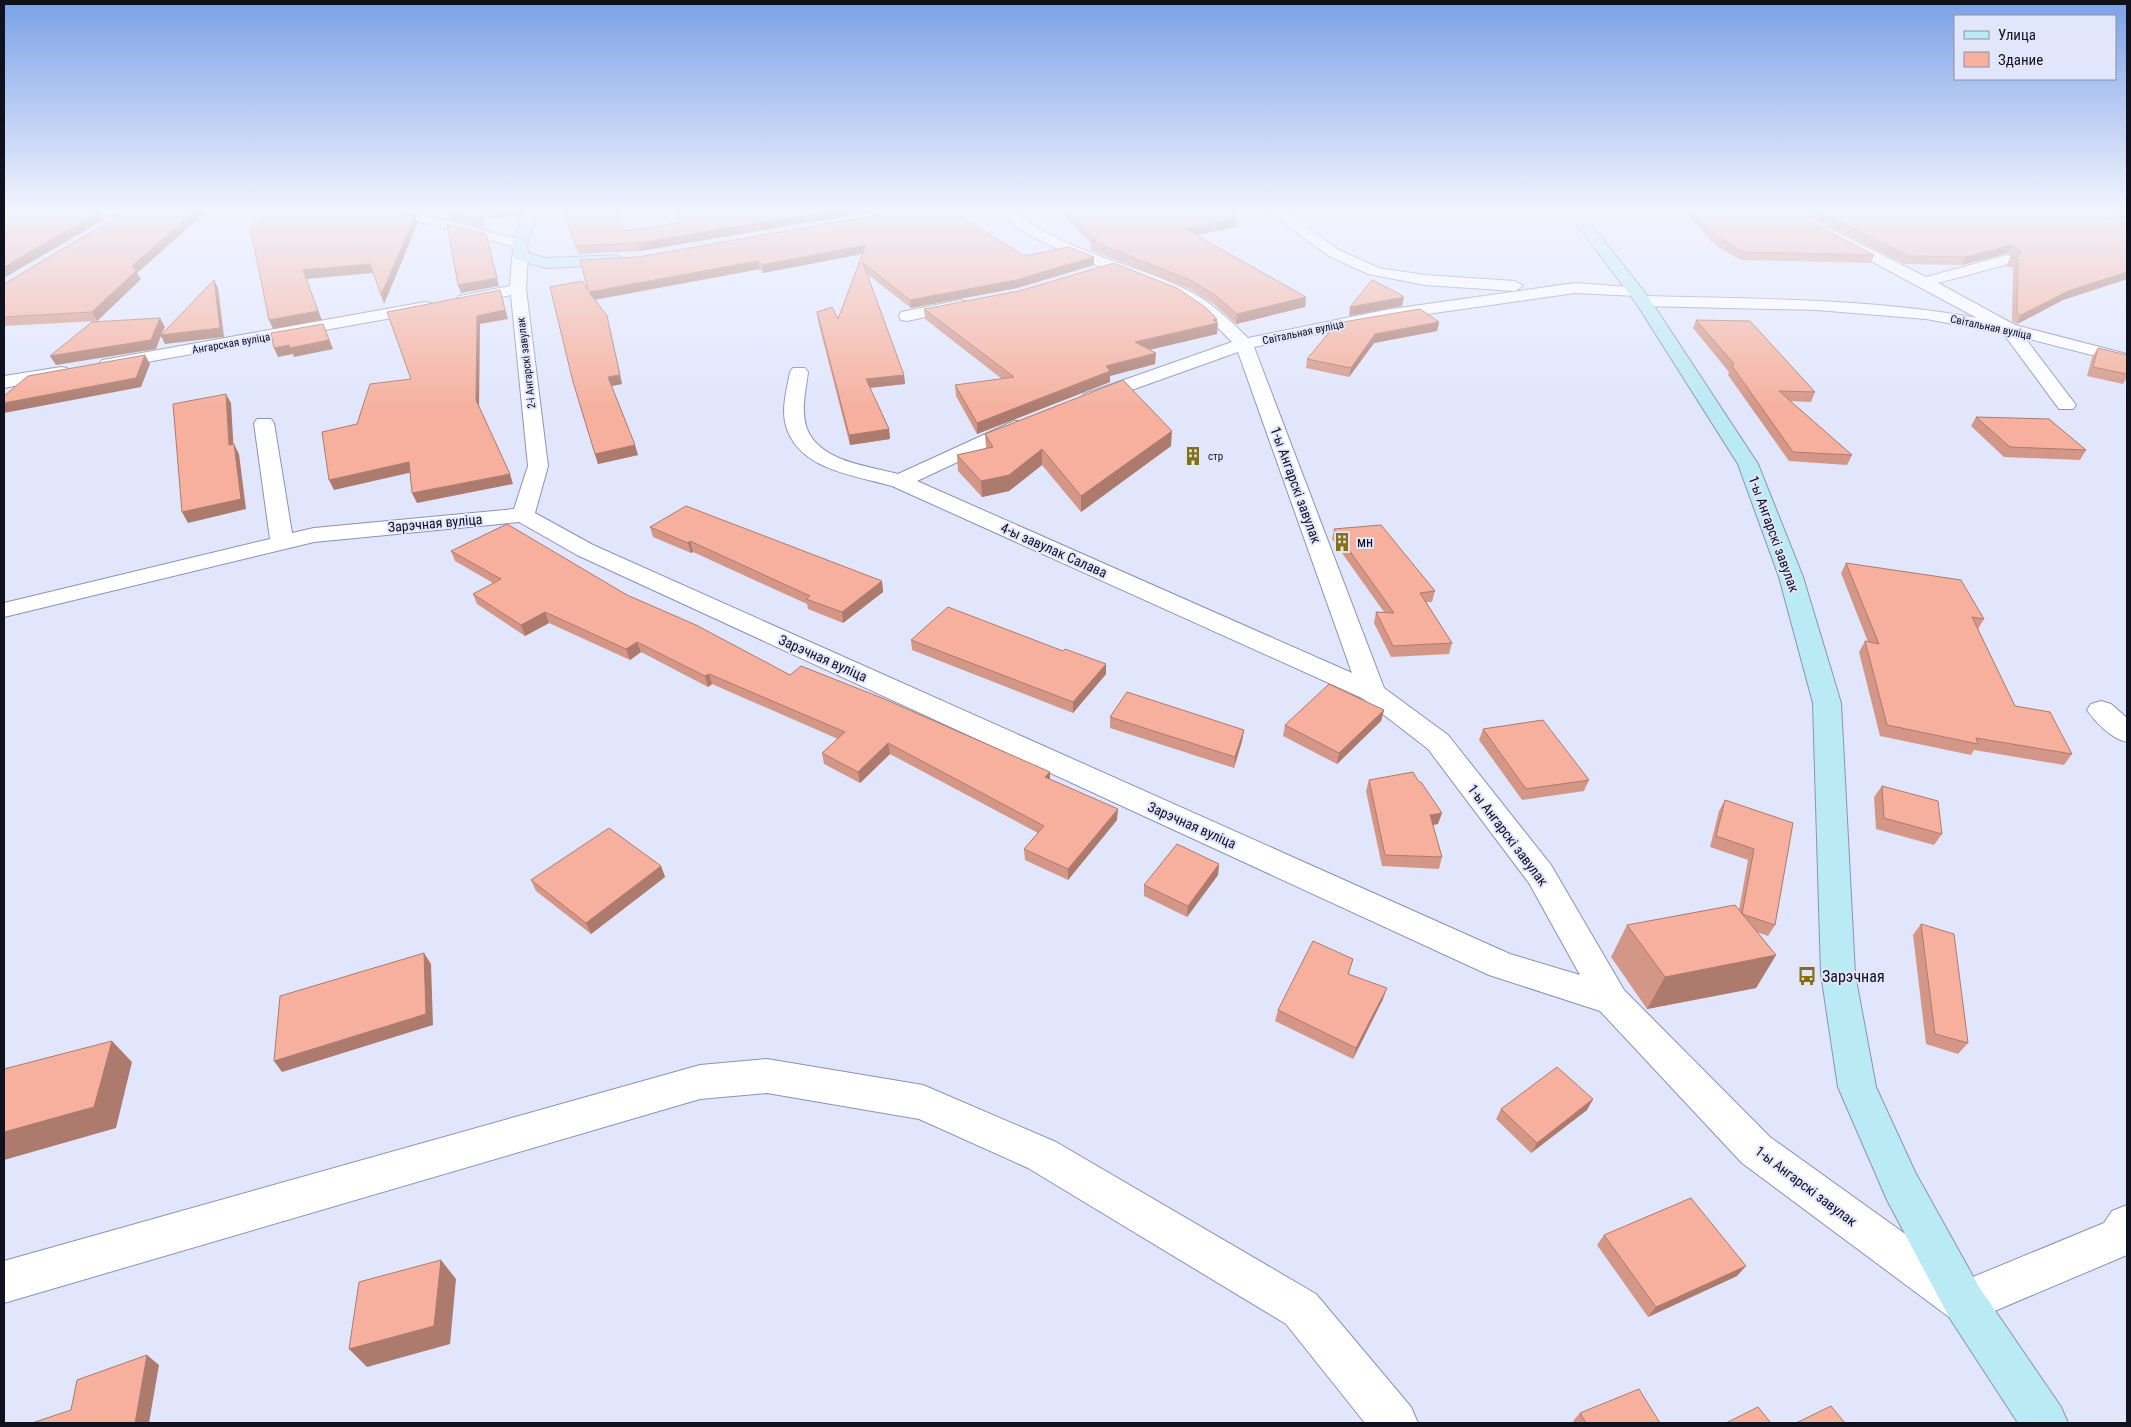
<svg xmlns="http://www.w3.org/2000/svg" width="2131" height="1427" viewBox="0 0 2131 1427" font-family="'Roboto Condensed',sans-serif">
<rect width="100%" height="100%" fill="#e1e6fd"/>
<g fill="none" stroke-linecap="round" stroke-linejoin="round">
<!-- street casing -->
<g stroke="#8b92b6" stroke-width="2">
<path id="street" d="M 49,210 L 145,210 L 138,214 L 4,220 L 4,212 Z
M 361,210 L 410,211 L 525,241 L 527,244 L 520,248 L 409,219 L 368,214 Z
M 998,210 L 1013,210 C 1062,252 1132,262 1189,291 C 1212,302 1229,320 1248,338 L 1385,310 L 1575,283 L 1642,288 L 1644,291 L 1636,296 L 1575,293 L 1385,320 L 1254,347 L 1384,688 L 1448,735 L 1551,865 L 1624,990 L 1770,1137 L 1968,1279 L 2104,1223 L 2112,1211 L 2127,1205 L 2127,1255 L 1964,1324 L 1949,1317 L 1742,1163 L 1600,1011 L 1489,975 L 577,555 L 519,522 L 314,542 L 4,617 L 4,603 L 270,539 L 254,423 L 257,419 L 271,419 L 274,423 L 292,533 L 314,528 L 514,509 L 528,466 L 511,295 L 465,304 L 457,299 L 459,296 L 510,286 L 512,256 L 520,251 L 528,256 L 526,289 L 548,466 L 535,513 L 593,545 L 1510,954 L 1580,975 L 1529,883 L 1428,749 L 1362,698 L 892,486 C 854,475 799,470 786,426 C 781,409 787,389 790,372 L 793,368 L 805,368 L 808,372 C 806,389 801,409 806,426 C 817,461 867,466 898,474 L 1014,421 L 1028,421 L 1031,425 L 1028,429 L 917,481 L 1352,673 L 1238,352 L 1098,402 L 1084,402 L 1082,398 L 1084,394 L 1232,342 C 1215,325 1198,307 1176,297 C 1134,277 1023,244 998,210 Z
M 1266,210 L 1282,210 L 1339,250 L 1379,268 L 1425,275 L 1515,281 L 1523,286 L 1515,291 L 1425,285 L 1368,274 L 1329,256 Z
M 1776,210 L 1793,210 L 1926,277 L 2007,255 L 2012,257 L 2015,260 L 2012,263 L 1938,283 L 2015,325 L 2127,354 L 2127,364 L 2025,338 L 2076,405 L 2073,409 L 2059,409 L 2003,333 L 1926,319 L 1817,310 L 1643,306 L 1635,301 L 1643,296 C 1755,299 1867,298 1977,318 Z
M 961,300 L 967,302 L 969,305 L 967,308 L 907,321 L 901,320 L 899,316 L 901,312 Z
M 425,302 L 431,303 L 433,307 L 431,311 L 108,369 L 102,368 L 99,364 L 102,360 L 108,359 Z
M 61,367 L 67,368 L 70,372 L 67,376 L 4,388 L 4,376 Z
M 2101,701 L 2111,704 L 2127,718 L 2127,742 C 2112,739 2096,723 2087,710 L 2091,704 Z
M 767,1059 L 923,1085 L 1056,1142 L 1316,1294 L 1411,1407 L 1418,1423 L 1365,1423 L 1286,1324 L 1028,1168 L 919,1119 L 767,1093 L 700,1099 L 4,1303 L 4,1261 L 700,1065 Z"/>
</g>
<!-- secondary casing -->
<g stroke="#8b92b6" stroke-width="2">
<path id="secondary" d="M 525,210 L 539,210 L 527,244 L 528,253 L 546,258 L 617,255 L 625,260 L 617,265 L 546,268 L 515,259 C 507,246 520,223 525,210 Z
M 1566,210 L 1580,210 L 1649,298 L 1758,464 L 1803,577 L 1841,703 L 1855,974 L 1876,1087 L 1915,1172 L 1979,1287 L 2061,1407 L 2068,1423 L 2018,1423 L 1949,1317 L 1887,1200 L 1838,1087 L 1821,974 L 1813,703 L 1779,577 L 1738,464 L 1636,303 Z"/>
</g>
<!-- street -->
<use href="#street" fill="#fff" fill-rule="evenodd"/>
<!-- secondary -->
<use href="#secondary" fill="#baeaf4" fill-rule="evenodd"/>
</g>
<!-- wall -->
<path fill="#d49787" d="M 4,210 L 70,210 L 4,211 Z
M 128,210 L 208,210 L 137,273 L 141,279 L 97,321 L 4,326 L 4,284 Z
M 413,210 L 424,210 L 422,212 Z
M 445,210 L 524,210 L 520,216 L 482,218 L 485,229 L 447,219 Z
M 563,210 L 616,210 L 626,231 L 676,223 L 679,210 L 883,210 L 640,251 L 578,254 Z
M 907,210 L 1024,256 L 1094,257 L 1094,265 L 1017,288 L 911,308 L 867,274 L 904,375 L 905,384 L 870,388 L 889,429 L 890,439 L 850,445 L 818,321 L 817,312 L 838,319 L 862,254 L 763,273 L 760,269 L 595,300 L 609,325 L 622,384 L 612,386 L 638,455 L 598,464 L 573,382 L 588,290 L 638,257 Z
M 1057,210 L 1231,210 L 1237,218 L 1236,227 L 1196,235 L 1306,297 L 1305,307 L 1236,324 L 1214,304 L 1190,289 L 1091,250 L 1091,243 Z
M 1682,210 L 1789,210 L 1874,255 L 1871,263 L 1741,260 L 1715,245 Z
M 1797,210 L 2080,210 L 2127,223 L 2127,279 L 2063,300 L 2017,324 L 2012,321 L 2013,267 L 2006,267 L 2010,258 L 2013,257 L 2008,253 L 1962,265 L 1904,264 Z
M 2092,210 L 2127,210 L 2127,220 Z
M 924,309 L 1217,319 L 1217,334 L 1149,350 L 1155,364 L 1110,376 L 1110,382 L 977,434 L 956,396 L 955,385 L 1002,379 L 925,319 Z
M 1696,320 L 1815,392 L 1811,402 L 1790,401 L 1852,455 L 1847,465 L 1789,461 L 1728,375 L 1729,372 L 1693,328 Z
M 1439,322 L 1437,331 L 1374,343 L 1349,377 L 1306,368 L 1307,359 Z
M 2098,348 L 2127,355 L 2127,377 L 2123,384 L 2087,376 L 2092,357 Z
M 1976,417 L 2086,450 L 2080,460 L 2004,457 L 1971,426 Z
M 985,434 L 1171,446 L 1081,512 L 1042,465 L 1009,491 L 982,497 L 958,471 L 957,455 L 986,448 Z
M 650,527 L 882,581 L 883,592 L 843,623 L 808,609 L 807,604 L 693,552 L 691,553 L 653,537 Z
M 1334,529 L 1435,591 L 1432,602 L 1426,602 L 1452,643 L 1449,654 L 1391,657 L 1374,623 L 1376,612 L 1384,612 L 1332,539 Z
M 451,551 L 627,595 L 790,675 L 1050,779 L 1117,820 L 1068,880 L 1025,860 L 1024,849 L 1038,833 L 890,754 L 860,783 L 824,764 L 822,753 L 838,739 L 712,684 L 708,687 L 641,652 L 630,660 L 549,623 L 525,636 L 477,604 L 473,594 L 493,583 L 455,561 Z
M 1846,563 L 1984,619 L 1978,629 L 2015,706 L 2072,754 L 2064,765 L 1974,750 L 1971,755 L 1880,736 L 1859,652 L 1865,641 L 1868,642 L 1841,573 Z
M 911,640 L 1106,674 L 1073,713 L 912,650 Z
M 1384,710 L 1381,721 L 1337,764 L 1283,736 L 1285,725 Z
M 1110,717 L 1244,730 L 1242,741 L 1234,768 L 1110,728 Z
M 1483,729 L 1589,780 L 1584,791 L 1522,800 L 1479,740 Z
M 1369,780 L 1438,824 L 1433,825 L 1442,857 L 1439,869 L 1382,866 L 1366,791 Z
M 1882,786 L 1942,834 L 1934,845 L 1876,829 L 1874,797 Z
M 1725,800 L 1793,823 L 1775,925 L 1768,936 L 1757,932 L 1776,955 L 1756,988 L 1647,1009 L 1611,957 L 1627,925 L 1739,910 L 1748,860 L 1710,847 L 1719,811 Z
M 1219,864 L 1218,875 L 1187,917 L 1144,896 L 1144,885 Z
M 661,866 L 665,877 L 591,934 L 536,891 L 531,880 Z
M 1921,924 L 1968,1043 L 1958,1054 L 1926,1044 L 1913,935 Z
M 1353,959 L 1349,974 L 1383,999 L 1353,1059 L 1275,1021 L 1278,1010 Z
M 1593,1099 L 1587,1110 L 1531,1153 L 1496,1119 L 1501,1109 Z
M 1604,1235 L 1737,1276 L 1648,1317 L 1597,1245 Z
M 1580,1413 L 1660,1423 L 1574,1423 L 1573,1421 Z"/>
<!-- shaded-wall -->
<path fill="#ac7b6e" d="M 196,210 L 208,210 L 137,273 L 141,279 L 97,321 L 92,312 L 132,266 Z
M 518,210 L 524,210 L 520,216 Z
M 837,210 L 883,210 L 640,251 L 638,243 Z
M 101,211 L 105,219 L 4,278 L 4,267 Z
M 415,216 L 418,223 L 384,304 L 381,295 Z
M 1237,218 L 1236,227 L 1184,238 L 1185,229 Z
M 486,234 L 499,286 L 461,293 L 458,285 Z
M 866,245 L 867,253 L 763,273 L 762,265 Z
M 2012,245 L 2008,253 L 1962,265 L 1966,257 Z
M 1094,257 L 1094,265 L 1017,288 L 911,308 L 910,300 Z
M 758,261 L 760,269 L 592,300 L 589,292 Z
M 370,264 L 373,273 L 306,279 L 322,320 L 273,329 L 269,320 L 303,270 Z
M 2127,272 L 2127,279 L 2063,300 L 2017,324 L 2021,315 L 2068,291 Z
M 214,280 L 218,288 L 224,337 L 165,344 L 161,336 L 156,349 L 56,365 L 50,356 L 160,318 L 165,327 L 161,335 Z
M 500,290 L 508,319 L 480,324 L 479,409 L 476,400 L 477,316 Z
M 1306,297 L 1305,307 L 1236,324 L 1237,314 Z
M 1404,297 L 1402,306 L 1349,316 L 1350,307 Z
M 1217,319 L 1216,324 L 1218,323 L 1217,334 L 1135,353 L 1135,342 Z
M 1439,322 L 1437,331 L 1374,343 L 1349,377 L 1351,368 L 1375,334 Z
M 323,324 L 333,349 L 294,357 L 293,354 L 278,357 L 274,348 Z
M 609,325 L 622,384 L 611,386 L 608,377 Z
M 1156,353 L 1155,364 L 1110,376 L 1110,382 L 977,434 L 977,423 L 1106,366 Z
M 145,355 L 150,364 L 141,387 L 4,413 L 4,403 Z
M 904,375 L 905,384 L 867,388 L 866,379 Z
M 226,394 L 231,403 L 234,455 L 229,445 Z
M 889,429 L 890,439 L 850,445 L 849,435 Z
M 1172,431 L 1171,446 L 1081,512 L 1081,496 Z
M 234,444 L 239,454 L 246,509 L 188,523 L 182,512 Z
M 635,445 L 638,455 L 598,464 L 595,454 Z
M 1042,449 L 1042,465 L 1009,491 L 982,497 L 981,481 Z
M 409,462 L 413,472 L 334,490 L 329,480 Z
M 510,474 L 513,484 L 417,503 L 412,493 Z
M 690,541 L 693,552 L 691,553 L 688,543 Z
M 882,581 L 883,592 L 843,623 L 842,612 Z
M 545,612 L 549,623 L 525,636 L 521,625 Z
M 637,642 L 641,652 L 630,660 L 626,649 Z
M 1106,664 L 1106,674 L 1073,713 L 1073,702 Z
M 709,674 L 712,684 L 708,687 L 705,676 Z
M 1384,710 L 1381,721 L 1337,764 L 1339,753 Z
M 1244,730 L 1242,741 L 1234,768 L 1235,757 Z
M 888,743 L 890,754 L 860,783 L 858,772 Z
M 1050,772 L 1050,783 L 1045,777 Z
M 1118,809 L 1117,820 L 1068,880 L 1068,869 Z
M 1442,813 L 1438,824 L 1427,826 L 1430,815 Z
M 1219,864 L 1218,875 L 1187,917 L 1188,906 Z
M 661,866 L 665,877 L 591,934 L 586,923 Z
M 424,953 L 431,964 L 433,1025 L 282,1072 L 274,1061 Z
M 1776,955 L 1756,988 L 1647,1009 L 1665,977 Z
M 1387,988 L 1383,999 L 1353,1059 L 1356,1048 Z
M 112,1041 L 132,1062 L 116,1128 L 4,1160 L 4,1132 Z
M 1593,1099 L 1587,1110 L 1531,1153 L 1537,1143 Z
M 441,1260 L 456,1279 L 450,1344 L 367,1367 L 349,1349 Z
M 1746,1266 L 1737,1276 L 1648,1317 L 1656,1307 Z
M 147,1355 L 159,1365 L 149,1423 L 135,1423 Z"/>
<!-- building -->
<path fill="#f6b09d" stroke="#ac7b6e" d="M 128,210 L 196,210 L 132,266 L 136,271 L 92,312 L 4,317 L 4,284 Z
M 273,210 L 375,210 L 415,216 L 381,295 L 370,264 L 303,270 L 318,311 L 269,320 L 250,226 Z
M 445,210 L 498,210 L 480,211 L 483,221 L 445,211 Z
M 563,210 L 616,210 L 626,231 L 676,223 L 679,210 L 837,210 L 638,243 L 576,246 Z
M 907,210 L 951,210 L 1024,256 L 1069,247 L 1094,257 L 1016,280 L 910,300 L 863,263 L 904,375 L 866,379 L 889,429 L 849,435 L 817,312 L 832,307 L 838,319 L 866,245 L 762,265 L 758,261 L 589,292 L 607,316 L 620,375 L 608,377 L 635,445 L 595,454 L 573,382 L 550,287 L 582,281 L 588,290 L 580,260 L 638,257 Z
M 1066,210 L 1231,210 L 1237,218 L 1185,229 L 1306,297 L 1237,314 L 1215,295 L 1190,280 L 1091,241 L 1097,240 Z
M 1691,210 L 1789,210 L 1874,255 L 1744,252 L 1718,237 Z
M 1815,210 L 2080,210 L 2127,223 L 2127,272 L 2068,291 L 2021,315 L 2017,313 L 2018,259 L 2010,258 L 2018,256 L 2021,252 L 2012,245 L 1966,257 L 1908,256 Z
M 101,211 L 4,267 L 4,214 Z
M 447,224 L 486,234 L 497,278 L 458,285 Z
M 1114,263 L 1177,288 L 1205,307 L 1217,319 L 1213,320 L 1218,323 L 1135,342 L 1156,353 L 1106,366 L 1110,371 L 977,423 L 955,385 L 1014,377 L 924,309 L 1019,291 Z
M 214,280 L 220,328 L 161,335 Z
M 1372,280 L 1398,293 L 1404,297 L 1350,307 Z
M 500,290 L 505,310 L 477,316 L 476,400 L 510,474 L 412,493 L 409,462 L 329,480 L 322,432 L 357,424 L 370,384 L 411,379 L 387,312 Z
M 1420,309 L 1439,322 L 1375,334 L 1351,368 L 1307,359 L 1337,323 Z
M 160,318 L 151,340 L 50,356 L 92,322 Z
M 1696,320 L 1750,321 L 1815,392 L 1779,391 L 1852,455 L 1793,452 L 1732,366 L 1734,364 Z
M 323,324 L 329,340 L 290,348 L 289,345 L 274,348 L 271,333 Z
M 2098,348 L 2127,355 L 2127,374 L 2093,367 Z
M 145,355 L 136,378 L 4,403 L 4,396 L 28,376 Z
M 1123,380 L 1172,431 L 1081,496 L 1042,449 L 1009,475 L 981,481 L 957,455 L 993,447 L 985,434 Z
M 226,394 L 229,445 L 234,444 L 241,499 L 182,512 L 173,404 Z
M 1976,417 L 2049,419 L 2086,450 L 2010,447 Z
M 686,506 L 882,581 L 842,612 L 806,599 L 810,596 L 690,541 L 688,543 L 650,527 Z
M 507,524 L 627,595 L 696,625 L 790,675 L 801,666 L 882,698 L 1050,772 L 1045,777 L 1118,809 L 1068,869 L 1024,849 L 1044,826 L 888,743 L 858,772 L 822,753 L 845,732 L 709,674 L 705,676 L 637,642 L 626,649 L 545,612 L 521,625 L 473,594 L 501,579 L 451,551 Z
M 1381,525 L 1435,591 L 1420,593 L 1452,643 L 1393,646 L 1376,612 L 1394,613 L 1334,529 Z
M 1846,563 L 1961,580 L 1984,619 L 1972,617 L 2015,706 L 2050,712 L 2072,754 L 1976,738 L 1978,744 L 1887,725 L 1865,641 L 1879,644 Z
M 948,607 L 1063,651 L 1065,649 L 1106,664 L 1073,702 L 911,640 Z
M 1329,684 L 1384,710 L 1339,753 L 1285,725 Z
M 1127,692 L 1244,730 L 1235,757 L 1110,717 Z
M 1543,720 L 1589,780 L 1526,789 L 1483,729 Z
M 1413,772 L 1419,782 L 1421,782 L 1442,813 L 1430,815 L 1442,857 L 1385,855 L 1369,780 Z
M 1882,786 L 1938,801 L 1942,834 L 1884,818 Z
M 1725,800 L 1793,823 L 1775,925 L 1742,914 L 1754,849 L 1716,836 Z
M 609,828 L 661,866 L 586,923 L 531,880 Z
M 1177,844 L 1219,864 L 1188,906 L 1144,885 Z
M 1735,905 L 1776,955 L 1665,977 L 1627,925 Z
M 1921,924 L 1954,934 L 1968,1043 L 1935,1034 Z
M 1313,941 L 1353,959 L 1348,974 L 1387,988 L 1356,1048 L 1278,1010 Z
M 424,953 L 426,1014 L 274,1061 L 280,996 Z
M 112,1041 L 94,1107 L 4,1132 L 4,1069 Z
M 1557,1067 L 1593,1099 L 1537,1143 L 1501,1109 Z
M 1691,1198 L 1746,1266 L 1656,1307 L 1604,1235 Z
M 441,1260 L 434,1326 L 349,1349 L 359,1282 Z
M 147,1355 L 135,1423 L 32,1423 L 71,1410 L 77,1380 Z
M 1639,1389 L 1660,1423 L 1586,1423 L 1580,1413 Z
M 1831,1406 L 1845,1423 L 1796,1423 Z
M 1758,1407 L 1771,1423 L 1726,1423 Z"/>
<!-- sky -->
<linearGradient id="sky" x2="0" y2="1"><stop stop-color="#7ba1e7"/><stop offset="0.51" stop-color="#f2f4fe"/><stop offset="1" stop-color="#f2f4fe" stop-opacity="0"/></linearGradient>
<rect width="2131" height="410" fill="url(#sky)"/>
<!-- icons -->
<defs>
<g id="building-bare" transform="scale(1.5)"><path d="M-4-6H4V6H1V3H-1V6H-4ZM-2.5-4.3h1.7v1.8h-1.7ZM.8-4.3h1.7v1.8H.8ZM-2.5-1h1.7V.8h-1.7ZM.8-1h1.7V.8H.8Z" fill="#857112" stroke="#e1e6fd" stroke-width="2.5" paint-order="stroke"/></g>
<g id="bus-bare" transform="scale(1.5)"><path d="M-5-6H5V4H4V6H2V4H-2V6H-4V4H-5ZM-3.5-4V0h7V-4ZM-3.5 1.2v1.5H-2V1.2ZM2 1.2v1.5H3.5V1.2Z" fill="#857112" stroke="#e1e6fd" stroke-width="2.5" paint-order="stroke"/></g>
</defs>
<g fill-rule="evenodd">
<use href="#building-bare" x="1193" y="456"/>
<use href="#building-bare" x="1342" y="542"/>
<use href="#bus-bare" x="1807" y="976"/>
</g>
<g text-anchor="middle" stroke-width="4" stroke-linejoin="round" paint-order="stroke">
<!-- far-street labels -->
<g font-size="11" fill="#0f111e" stroke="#e1e6fd">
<text transform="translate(1991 327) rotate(12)" y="4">Світальная вуліца</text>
<text transform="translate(1303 332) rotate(-12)" y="4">Світальная вуліца</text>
<text transform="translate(231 343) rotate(-10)" y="4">Ангарская вуліца</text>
<text transform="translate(526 363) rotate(-97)" y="4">2-і Ангарскі завулак</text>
</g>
<!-- far-poi labels -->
<g font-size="11" fill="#0f111e" stroke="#e1e6fd" text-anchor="start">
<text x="1208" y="460">стр</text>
</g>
<!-- street labels -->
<g font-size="14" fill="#0f111e" stroke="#e1e6fd">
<text transform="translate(1296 485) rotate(70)" y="5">1-ы Ангарскі завулак</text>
<text transform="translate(435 523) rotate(-5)" y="5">Зарэчная вуліца</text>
<text transform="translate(1774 534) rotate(70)" y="5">1-ы Ангарскі завулак</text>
<text transform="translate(1054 550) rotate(24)" y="5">4-ы завулак Салава</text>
<text transform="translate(823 658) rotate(24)" y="5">Зарэчная вуліца</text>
<text transform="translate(1192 825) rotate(24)" y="5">Зарэчная вуліца</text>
<text transform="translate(1508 835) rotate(53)" y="5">1-ы Ангарскі завулак</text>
<text transform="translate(1806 1186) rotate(37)" y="5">1-ы Ангарскі завулак</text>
</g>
<!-- poi labels -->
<g font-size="14" fill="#0f111e" stroke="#e1e6fd" text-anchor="start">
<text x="1357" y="547">мн</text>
</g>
<!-- near-poi labels -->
<g font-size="16" fill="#0f111e" stroke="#e1e6fd" text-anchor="start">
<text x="1822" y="982">Зарэчная</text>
</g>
</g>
<!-- border -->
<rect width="2131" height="1427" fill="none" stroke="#0f111e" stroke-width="10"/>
<!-- legend -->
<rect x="1954" y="15" width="162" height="65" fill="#e1e6fd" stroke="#8d91a4"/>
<rect x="1964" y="31" width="25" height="8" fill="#baeaf4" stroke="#8d91a4"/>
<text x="1998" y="40" font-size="15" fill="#0f111e">Улица</text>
<rect x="1964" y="52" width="25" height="15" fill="#f6b09d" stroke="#8d91a4"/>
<text x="1998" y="65" font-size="15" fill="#0f111e">Здание</text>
</svg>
